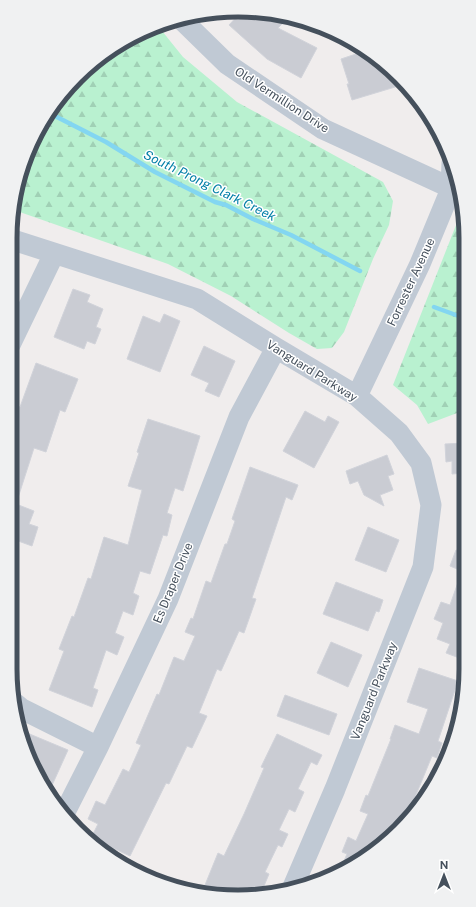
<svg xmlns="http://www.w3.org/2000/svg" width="476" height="907" viewBox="0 0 476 907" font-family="'Public Sans',sans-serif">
<defs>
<pattern id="forest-firs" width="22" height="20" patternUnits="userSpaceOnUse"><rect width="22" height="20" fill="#b9f1d0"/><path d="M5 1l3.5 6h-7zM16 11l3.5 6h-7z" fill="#a0d0b5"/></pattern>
</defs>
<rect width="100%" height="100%" fill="#f0eded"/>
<!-- forest -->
<path fill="url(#forest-firs)" d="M 158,26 L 183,57 L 237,102 L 383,182 L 393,201 L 389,225 L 373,259 L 344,332 L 332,348 L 317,349 L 289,333 L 231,296 L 168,264 L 14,210 L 34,137 L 88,66 Z
M 462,210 L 464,211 L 465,410 L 428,424 L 417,405 L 393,385 Z"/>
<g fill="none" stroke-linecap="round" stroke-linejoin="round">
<!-- stream -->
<path stroke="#83d6f1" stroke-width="4.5" d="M 51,114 L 106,142 L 155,172 L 215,202 L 226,205 L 253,219 L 291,235 L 360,271
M 434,307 L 464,318"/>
</g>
<!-- building -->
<path fill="#caccd3" stroke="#d1d3da" d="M 253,11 L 272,16 L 282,24 L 278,28 L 317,48 L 301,78 L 267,59 L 229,25 L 241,12 Z
M 365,51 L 388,66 L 405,84 L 352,100 L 347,84 L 349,84 L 341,59 Z
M 73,289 L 90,295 L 87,302 L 103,309 L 96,327 L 101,329 L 95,344 L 87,341 L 84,349 L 54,337 Z
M 164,314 L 180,321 L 160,372 L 127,359 L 143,316 L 160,323 Z
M 204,346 L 235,361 L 219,397 L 205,391 L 209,383 L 191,375 Z
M 36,363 L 78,379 L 65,412 L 60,410 L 46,452 L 34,448 L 16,504 L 34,511 L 29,524 L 38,527 L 32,546 L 10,538 L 10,416 L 14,405 L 20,407 Z
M 305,411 L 325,422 L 328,416 L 339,422 L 314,468 L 283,451 Z
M 148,419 L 200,436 L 183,491 L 175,488 L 167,513 L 172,515 L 167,536 L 163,535 L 150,574 L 140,571 L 133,593 L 139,596 L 133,615 L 123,611 L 115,633 L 124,637 L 117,655 L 106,650 L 93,688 L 98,690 L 92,707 L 49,690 L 64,651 L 59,649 L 72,616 L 74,617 L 88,578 L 91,579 L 104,537 L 128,545 L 142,490 L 128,486 L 139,453 L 137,452 Z
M 465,443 L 465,473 L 452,474 L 452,461 L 446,462 L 445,444 Z
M 387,455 L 394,474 L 388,476 L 393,490 L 380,495 L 384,506 L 364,495 L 358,481 L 350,484 L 346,471 Z
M 250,467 L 298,485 L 292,500 L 286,497 L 252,598 L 256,599 L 244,633 L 239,631 L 221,671 L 217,669 L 199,713 L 207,716 L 192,748 L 187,746 L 169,784 L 166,783 L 130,856 L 91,838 L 98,824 L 88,819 L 96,801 L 105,805 L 123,769 L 129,772 L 141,745 L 136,743 L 157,694 L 159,695 L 174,657 L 184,661 L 195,636 L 185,632 L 191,618 L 193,619 L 206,581 L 211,583 L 225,544 L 227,544 L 235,521 L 232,519 Z
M 368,527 L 399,540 L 386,572 L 355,560 Z
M 456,550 L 465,553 L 465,650 L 462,659 L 446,653 L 450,644 L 437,639 L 443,623 L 434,619 L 441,602 L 450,605 L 462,571 L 450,566 Z
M 336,582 L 383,600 L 379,612 L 376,611 L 368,631 L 323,614 Z
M 331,642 L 362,655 L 348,687 L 317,673 Z
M 419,668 L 458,681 L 438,741 L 442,743 L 437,758 L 432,756 L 409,812 L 411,813 L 399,830 L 340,870 L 347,854 L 342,852 L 348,837 L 356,841 L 368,814 L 360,811 L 366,795 L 368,796 L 391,739 L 390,739 L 395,725 L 419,734 L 428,709 L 407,702 Z
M 285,695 L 337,714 L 329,735 L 277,716 Z
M 20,730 L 68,750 L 49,792 L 22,742 Z
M 277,734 L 322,755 L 317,765 L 311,762 L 298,789 L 304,792 L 295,812 L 289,809 L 279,830 L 288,834 L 282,847 L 278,845 L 265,872 L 269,874 L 261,893 L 251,889 L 248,896 L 226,894 L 205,885 L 218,853 L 224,856 L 244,814 L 264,768 L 261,767 Z"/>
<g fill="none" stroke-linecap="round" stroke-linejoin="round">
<!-- minor -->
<path stroke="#c0c9d4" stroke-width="21" d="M 182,20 L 227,64 L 323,129 L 460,192
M 10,239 L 197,299 L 276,348 L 357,396 L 399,433 L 421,463 L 431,505 L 423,567 L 335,789 L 293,887
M 10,345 L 54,254
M 357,396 L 420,264 L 451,189 L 452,163
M 16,704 L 22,709 L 98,747
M 64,814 L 98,747 L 168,599 L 239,417 L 276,348"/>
</g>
<g text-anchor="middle" stroke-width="3" stroke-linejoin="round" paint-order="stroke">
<!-- street labels -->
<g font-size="12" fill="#45505c" stroke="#fff">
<text transform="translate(282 100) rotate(33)" y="4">Old Vermillion Drive</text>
<text transform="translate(411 282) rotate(-65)" y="4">Forrester Avenue</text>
<text transform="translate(312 371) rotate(32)" y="4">Vanguard Parkway</text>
<text transform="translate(173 583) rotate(-68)" y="4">Es Draper Drive</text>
<text transform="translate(374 691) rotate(-68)" y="4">Vanguard Parkway</text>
</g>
<!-- water labels -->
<g font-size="13" font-style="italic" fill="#0580a8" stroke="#fff">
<text transform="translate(210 185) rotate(26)" y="5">South Prong Clark Creek</text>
</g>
</g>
<!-- crop -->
<path d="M0 0H476V907H0ZM238 17H238A221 221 0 0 1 459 238V669A221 221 0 0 1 238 890H238A221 221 0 0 1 17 669V238A221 221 0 0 1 238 17Z" fill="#f0f1f2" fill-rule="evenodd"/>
<path fill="none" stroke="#45505c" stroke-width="5" d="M238 17H238A221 221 0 0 1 459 238V669A221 221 0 0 1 238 890H238A221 221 0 0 1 17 669V238A221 221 0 0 1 238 17Z"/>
<!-- north arrow -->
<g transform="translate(444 875)" stroke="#ffffff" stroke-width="3" paint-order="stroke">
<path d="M0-3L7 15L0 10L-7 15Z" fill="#45505c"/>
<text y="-6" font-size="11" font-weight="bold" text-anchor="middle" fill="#45505c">N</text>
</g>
</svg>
